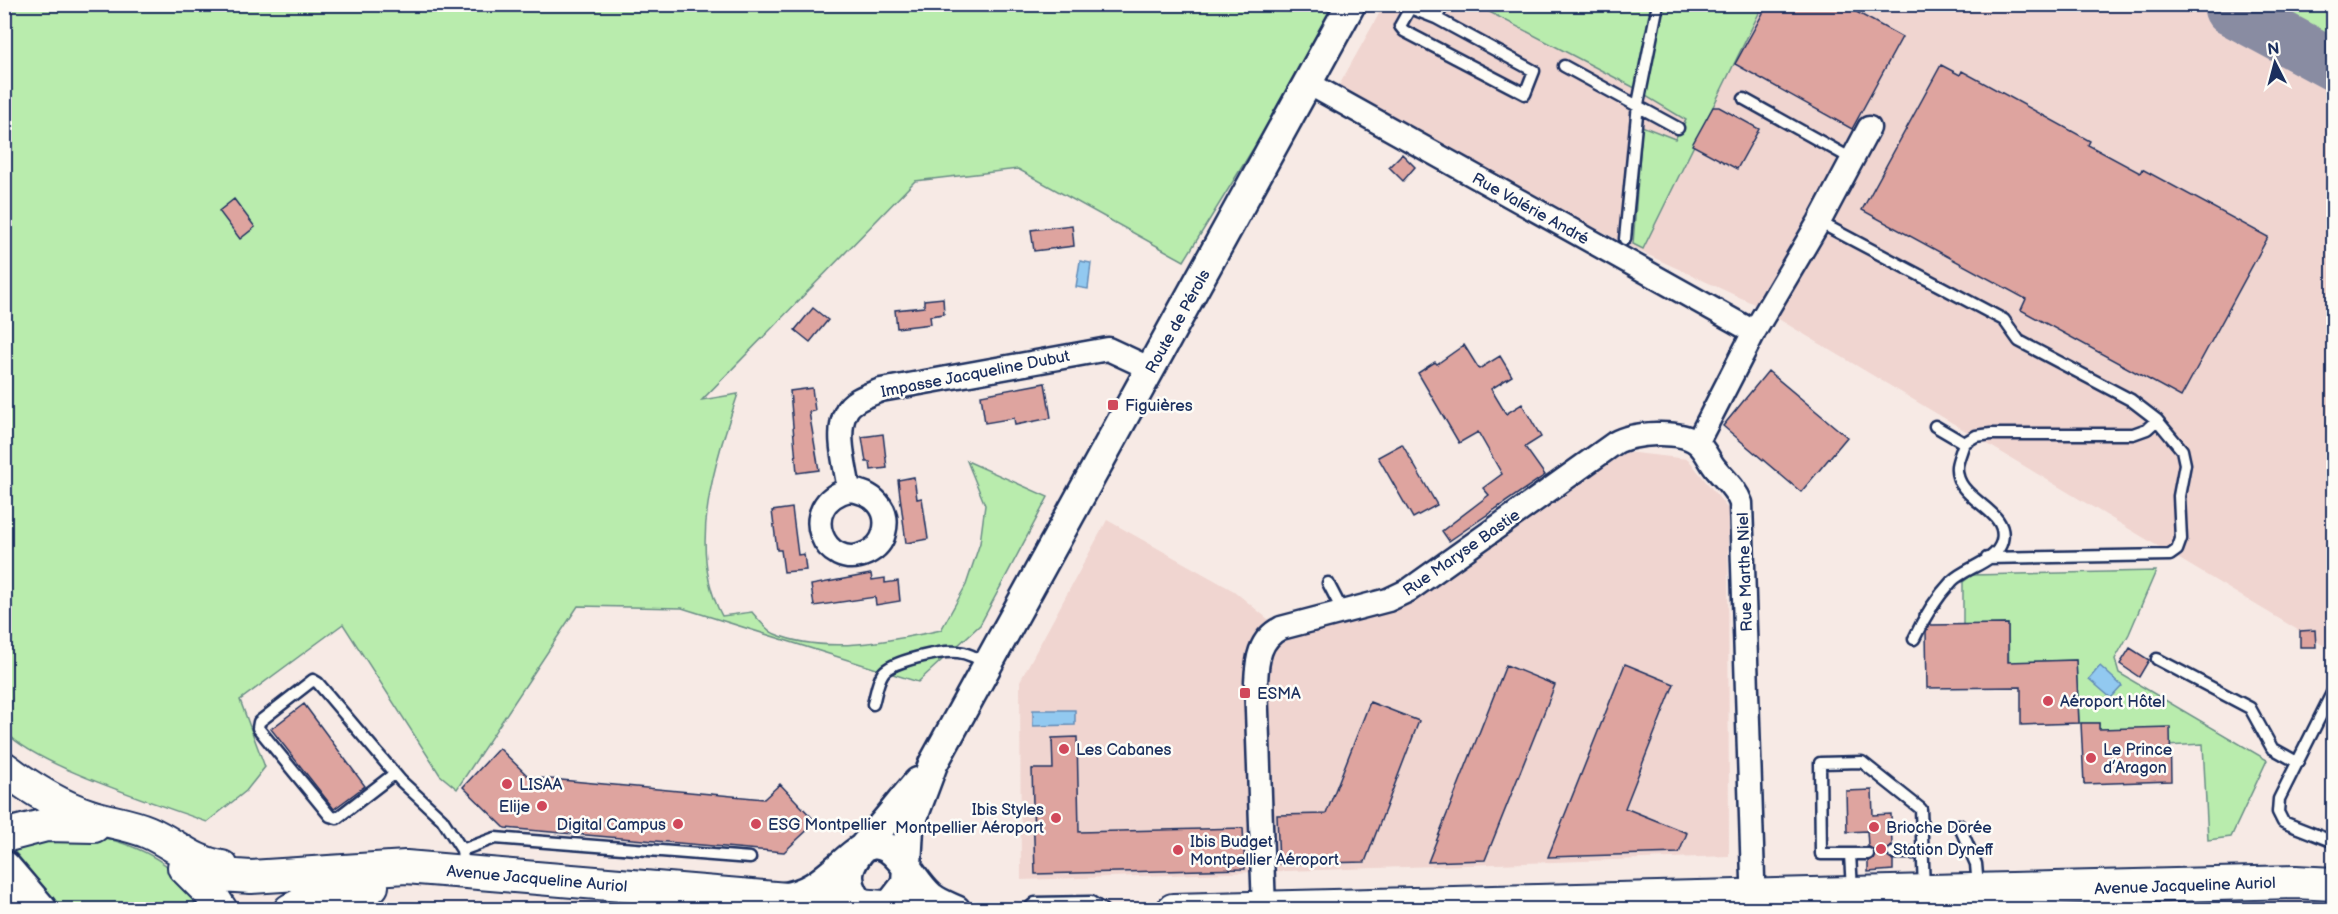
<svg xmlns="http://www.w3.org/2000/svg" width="2338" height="914" viewBox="0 0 2338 914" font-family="'Balsamiq Sans',sans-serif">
<rect width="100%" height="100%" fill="#f7eae5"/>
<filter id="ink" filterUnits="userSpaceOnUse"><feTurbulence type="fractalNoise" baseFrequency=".0167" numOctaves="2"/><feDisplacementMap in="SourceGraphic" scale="12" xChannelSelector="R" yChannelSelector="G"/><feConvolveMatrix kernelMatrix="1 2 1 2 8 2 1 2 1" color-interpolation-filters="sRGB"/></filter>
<g filter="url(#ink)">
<!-- built -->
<path fill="#f0d5d0" d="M 1384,5 L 2333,5 L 2333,651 L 1752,303 L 1635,249 L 1337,89 Z
M 1626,452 L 1688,459 L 1728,509 L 1729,856 L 1021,880 L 1020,681 L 1107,520 L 1234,591 L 1287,635 L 1391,612 Z"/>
<!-- green -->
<path fill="#b9ecad" stroke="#6a8e86" stroke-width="1.5" d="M 4,5 L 1333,5 L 1253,149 L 1184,261 L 1018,169 L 915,181 L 702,400 L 738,394 C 715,462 686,548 722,616 L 752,612 C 758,619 767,631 775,634 C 825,655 891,641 941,630 L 966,585 L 980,543 L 985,505 L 967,461 L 1048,497 L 980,625 L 918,682 L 682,608 L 578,606 L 457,789 L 440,775 L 343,624 L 240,700 L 265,767 L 246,791 L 207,822 C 159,804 35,766 5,731 Z
M 1476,5 L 1652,5 L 1635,88 Z
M 1664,5 L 1763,5 L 1643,249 L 1633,244 L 1642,126 L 1675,139 L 1686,120 L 1644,95 Z
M 2266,5 L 2333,5 L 2333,41 Z
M 2156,571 L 2129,634 L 2115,659 L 2119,673 L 2267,760 L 2231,837 L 2208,840 L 2203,744 L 2147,747 L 2099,729 L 2099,723 L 2079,723 L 2076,660 L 2021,662 L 2009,674 L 2008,624 L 1963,625 L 1963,582 L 1972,575 Z
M 91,835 C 147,846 174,865 209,909 L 62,909 L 10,846 L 33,838 Z"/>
<!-- water -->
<path fill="#92c9f0" stroke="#628bb6" stroke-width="1.5" d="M 1080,261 L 1091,263 L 1088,289 L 1076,287 Z
M 2100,666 L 2122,686 L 2111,698 L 2089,679 Z
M 1033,710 L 1075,710 L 1075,725 L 1033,726 Z"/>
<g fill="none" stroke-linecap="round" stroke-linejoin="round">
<!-- taxiway -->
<path stroke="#898ca2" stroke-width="52" d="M 2230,9 L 2334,65"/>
</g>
<!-- building -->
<path fill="#dea49f" stroke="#1b2f5e" stroke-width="1.5" d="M 1768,4 L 1842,4 L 1902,37 L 1852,129 L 1735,64 Z
M 1941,65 L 1960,75 L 1962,71 L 2090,141 L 2088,145 L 2140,173 L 2142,169 L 2268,237 L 2181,397 L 2021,310 L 2026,299 L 1862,210 Z
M 1713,107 L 1719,107 L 1759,129 L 1737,169 L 1692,145 Z
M 1402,154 L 1415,167 L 1403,181 L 1389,167 Z
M 234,199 L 255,227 L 240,239 L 219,211 Z
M 1072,225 L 1074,246 L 1034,251 L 1031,230 Z
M 943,298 L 944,314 L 930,316 L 931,324 L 897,328 L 895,310 L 924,307 L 924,300 Z
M 813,308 L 828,320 L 810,342 L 795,330 Z
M 1464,345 L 1479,369 L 1500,356 L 1512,376 L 1491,389 L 1506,414 L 1522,404 L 1541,437 L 1525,447 L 1545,475 L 1449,541 L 1442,531 L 1489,495 L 1483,488 L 1502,474 L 1478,432 L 1459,443 L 1418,373 L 1435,362 L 1437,364 Z
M 1768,371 L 1847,437 L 1801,492 L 1723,426 Z
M 1045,383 L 1051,418 L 1015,425 L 1014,418 L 985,423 L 981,395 Z
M 812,388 L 815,411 L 809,412 L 819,470 L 797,473 L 790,391 Z
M 883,434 L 887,468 L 871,470 L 870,462 L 866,462 L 862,437 Z
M 1402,444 L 1437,505 L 1413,518 L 1378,457 Z
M 914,477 L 917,499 L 922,498 L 928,539 L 906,543 L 898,480 Z
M 792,508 L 798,555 L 804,554 L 806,570 L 784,572 L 781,550 L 777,550 L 772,511 Z
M 871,574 L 872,580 L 885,578 L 885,583 L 898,581 L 900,601 L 876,605 L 875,597 L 814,606 L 811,585 Z
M 2008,624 L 2008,662 L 2076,660 L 2079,723 L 2021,725 L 2021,687 L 1927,688 L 1926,632 L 1929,625 Z
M 2315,630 L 2316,647 L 2300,647 L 2300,631 Z
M 2130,648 L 2149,660 L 2139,677 L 2120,664 Z
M 1625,664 L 1674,684 L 1625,808 L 1687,833 L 1679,853 L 1548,857 Z
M 1506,665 L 1555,685 L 1485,860 L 1428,862 Z
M 1370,702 L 1419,721 L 1365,862 L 1279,864 L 1277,815 L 1326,814 Z
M 304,704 L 365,786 L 334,809 L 271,729 Z
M 2081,723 L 2099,723 L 2099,729 L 2170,727 L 2171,781 L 2084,784 Z
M 1077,737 L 1079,832 L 1243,828 L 1245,869 L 1035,874 L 1032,769 L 1053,769 L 1052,738 Z
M 499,748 L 529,777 L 764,799 L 780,784 L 816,822 L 784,852 L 505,828 L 463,787 Z
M 1872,790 L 1873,815 L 1891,814 L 1892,846 L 1887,849 L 1886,854 L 1893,860 L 1893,870 L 1868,872 L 1868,861 L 1874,858 L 1875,853 L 1868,846 L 1867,831 L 1847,832 L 1846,791 Z"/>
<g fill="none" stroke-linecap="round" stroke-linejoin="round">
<!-- service casing -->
<g stroke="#1b2f5e" stroke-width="15">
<path id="service" d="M 1413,9 L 1436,18 L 1534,71 L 1525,94 L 1404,31 L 1400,26 L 1409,10 Z
M 1436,18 L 1444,4
M 1564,66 L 1678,128
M 1744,99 L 1852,159
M 1819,222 L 2004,320 L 2019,341 L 2131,400 L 2157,420 L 2147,429 L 2133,434 L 1991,434 L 1976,436 L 1964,443
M 1625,239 L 1638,104 L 1658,4
M 1987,558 L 2170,555 L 2177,550 L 2181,539 L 2179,496 L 2185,464 L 2182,450 L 2157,420
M 1328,583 L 1343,612
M 1914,639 C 1924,617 1936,598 1952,581 C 1966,567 1997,562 2002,541 C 2010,508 1954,501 1957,466 C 1958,459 1962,450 1964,443 L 1935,426
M 2157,659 L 2250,708 L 2272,748 L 2297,762
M 2332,693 L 2279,799 L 2278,812 L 2283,822 L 2334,842
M 873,704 C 876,694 877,682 883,673 C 891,661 943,650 958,652 C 969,653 979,659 988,665
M 394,774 L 337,818 L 330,816 L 258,728 L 259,722 L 313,680 L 318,683 L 401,781 L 442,819 L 462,850 L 464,869
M 1959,825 L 1976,864 L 1978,887
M 462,850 L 495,838 L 750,858
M 1893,853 L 1923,853
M 1850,854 L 1852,890
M 1868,854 L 1821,854 L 1820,763 L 1862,762 L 1921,809 L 1924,889
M 1027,910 L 1035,903 L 1091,902 L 1103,910"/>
</g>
<!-- minor casing -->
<g stroke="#1b2f5e" stroke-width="27">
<path id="minor" d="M 1308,83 L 1754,332
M 1697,443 L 1754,332 L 1819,222 L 1869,128
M 849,490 C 795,504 824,574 867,553 C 875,549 882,542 884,533 C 891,508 872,492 849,490 C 846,468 835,433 846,412 C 851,400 869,395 881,390 L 1108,349 L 1151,369
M 1264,910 L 1256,682 C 1257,660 1259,639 1281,628 L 1388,600 L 1409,590 L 1615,443 C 1632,433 1680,429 1697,443 C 1706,450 1709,461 1716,469 C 1726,481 1736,489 1741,503 L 1754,910"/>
</g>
<!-- tertiary casing -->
<g stroke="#1b2f5e" stroke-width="33">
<path id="tertiary" d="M 780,898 C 814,894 828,875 854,854 C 892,822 908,879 931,897 C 938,903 947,906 956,910
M 865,910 C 834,874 853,859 878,830 C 892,814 904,798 918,782
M 886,910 L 906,884 L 909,828 L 933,764 L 1351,4"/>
</g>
<!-- secondary casing -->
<g stroke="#1b2f5e" stroke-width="36">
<path id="secondary" d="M 4,768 C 30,788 59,806 90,816 C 109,822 129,824 148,832 C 174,843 192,863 222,867
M 4,836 L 46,825 L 94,826
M 184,867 L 210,893 L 221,910
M 191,873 L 251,877 L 406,867 L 919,910
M 290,910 L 314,898 L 372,886
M 1173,910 L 2295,882 L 2334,884"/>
</g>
<!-- trunk casing -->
<g stroke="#1b2f5e" stroke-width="38">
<path id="trunk" d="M 4,868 L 40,910"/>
</g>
<!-- service -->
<use href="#service" stroke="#fdfcf7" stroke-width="10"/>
<!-- minor -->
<use href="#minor" stroke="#fdfcf7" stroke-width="22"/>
<!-- tertiary -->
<use href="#tertiary" stroke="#fdfcf7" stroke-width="28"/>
<!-- secondary -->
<use href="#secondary" stroke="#fdfcf7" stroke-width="32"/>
<!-- trunk -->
<use href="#trunk" stroke="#fdfcf7" stroke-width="33"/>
</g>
</g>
<!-- markers -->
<g fill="#d1495b" stroke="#fdfcf7" stroke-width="2">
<rect x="1107" y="399" width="12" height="12" rx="3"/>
<rect x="1239" y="687" width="12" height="12" rx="3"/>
<circle cx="2048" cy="701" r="6"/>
<circle cx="1064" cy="749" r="6"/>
<circle cx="2091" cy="758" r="6"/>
<circle cx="507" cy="784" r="6"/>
<circle cx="542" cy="806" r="6"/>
<circle cx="1056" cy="818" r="6"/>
<circle cx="678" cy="824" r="6"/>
<circle cx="756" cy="824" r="6"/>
<circle cx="1874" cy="827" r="6"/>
<circle cx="1881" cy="849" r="6"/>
<circle cx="1178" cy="850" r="6"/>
</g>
<g text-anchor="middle" stroke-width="5" stroke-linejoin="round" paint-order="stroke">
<!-- street labels -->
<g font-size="16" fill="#1b2f5e" stroke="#fdfcf7">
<text transform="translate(1531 208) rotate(29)" y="6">Rue Valérie André</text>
<text transform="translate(1177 321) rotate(-61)" y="6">Route de Pérols</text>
<text transform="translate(975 373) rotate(-11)" y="6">Impasse Jacqueline Dubut</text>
<text transform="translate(1461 552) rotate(-35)" y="6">Rue Maryse Bastie</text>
<text transform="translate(1744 572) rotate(-92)" y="6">Rue Marthe Niel</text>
<text transform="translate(537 878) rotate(5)" y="6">Avenue Jacqueline Auriol</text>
<text transform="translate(2185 885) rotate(-2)" y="6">Avenue Jacqueline Auriol</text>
</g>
<!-- poi labels -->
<g font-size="16" fill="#1b2f5e" stroke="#fdfcf7" text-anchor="start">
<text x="1125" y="411">Figuières</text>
<text x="1257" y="699">ESMA</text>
<text x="2060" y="707">Aéroport Hôtel</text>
<text x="1076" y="755">Les Cabanes</text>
<text x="2103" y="755">Le Prince<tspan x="2103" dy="18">d’Aragon</tspan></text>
<text x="519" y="790">LISAA</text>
<text x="530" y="812" text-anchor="end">Elije</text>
<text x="1044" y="815" text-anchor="end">Ibis Styles<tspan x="1044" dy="18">Montpellier Aéroport</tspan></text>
<text x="666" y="830" text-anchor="end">Digital Campus</text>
<text x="768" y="830">ESG Montpellier</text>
<text x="1886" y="833">Brioche Dorée</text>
<text x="1190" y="847">Ibis Budget<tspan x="1190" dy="18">Montpellier Aéroport</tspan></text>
<text x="1893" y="855">Station Dyneff</text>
</g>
</g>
<!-- margin -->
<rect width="2338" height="914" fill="none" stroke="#fdfcf7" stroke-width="24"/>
<rect x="12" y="12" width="2314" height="890" fill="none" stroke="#1b2f5e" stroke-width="2" filter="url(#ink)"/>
<!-- north arrow -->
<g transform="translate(2275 63) rotate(354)" stroke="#fdfcf7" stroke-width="4.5" paint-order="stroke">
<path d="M0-4.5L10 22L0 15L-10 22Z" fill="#1b2f5e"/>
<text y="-9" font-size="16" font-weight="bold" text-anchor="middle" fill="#1b2f5e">N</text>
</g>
</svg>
